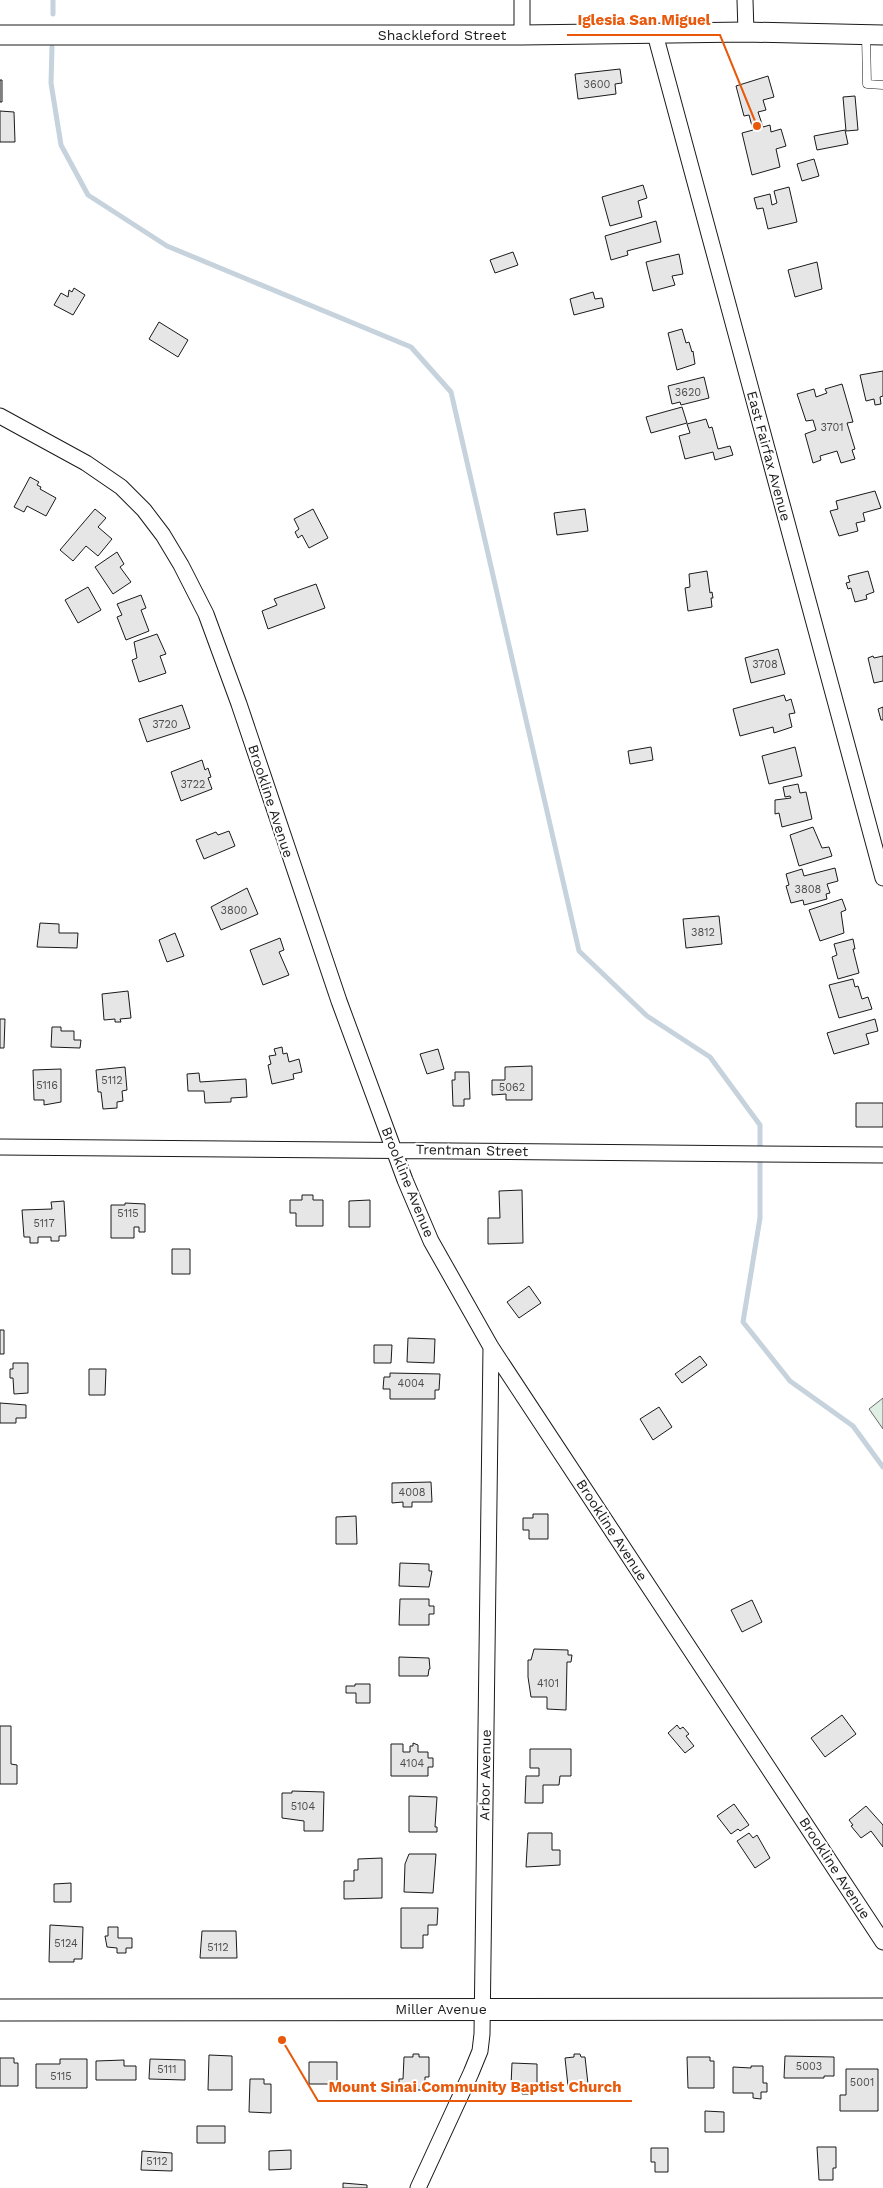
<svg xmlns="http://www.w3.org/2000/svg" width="883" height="2188" viewBox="0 0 883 2188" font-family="'Work Sans',sans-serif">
<rect width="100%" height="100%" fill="#fff"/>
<!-- green -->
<path fill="#e0efe3" stroke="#6a6a6a" d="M 883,1398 L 883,1429 L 869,1409 Z"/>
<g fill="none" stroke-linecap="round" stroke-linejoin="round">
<!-- stream -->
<path stroke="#c6d2dc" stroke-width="5" d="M 53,14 L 53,0
M 52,47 L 51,83 L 61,145 L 88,195 L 167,246 L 411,347 L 451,392 L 579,951 L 647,1016 L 710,1057 L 760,1125 L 760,1218 L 743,1322 L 790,1381 L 853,1426 L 883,1467"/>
</g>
<!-- building -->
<path fill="#e6e6e6" stroke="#1a1a1a" d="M 620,69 L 622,83 L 615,84 L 616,94 L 578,99 L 575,74 Z
M 768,76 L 774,97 L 763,100 L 766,110 L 758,112 L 763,127 L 770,125 L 771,132 L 781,129 L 786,146 L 776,149 L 780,167 L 752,175 L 742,133 L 753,130 L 749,115 L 744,116 L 736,86 Z
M 0,80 L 2,80 L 2,102 L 0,102 Z
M 855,96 L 858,130 L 846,131 L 843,97 Z
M 0,111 L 14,112 L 15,142 L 0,142 Z
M 845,130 L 848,144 L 817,150 L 814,136 Z
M 814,159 L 819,176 L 802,181 L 797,164 Z
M 643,185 L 647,198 L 638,201 L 642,217 L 610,226 L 602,197 Z
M 789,187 L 797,222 L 768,229 L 763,208 L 757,209 L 754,198 L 770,194 L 772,205 L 777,203 L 774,191 Z
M 656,221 L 661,242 L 627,251 L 628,255 L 611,260 L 605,236 Z
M 513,252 L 518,265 L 495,273 L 490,260 Z
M 679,254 L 683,274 L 672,276 L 675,285 L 653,291 L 646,262 Z
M 817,262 L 822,289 L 795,297 L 788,270 Z
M 74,288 L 85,295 L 73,315 L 54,305 L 61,293 L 68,297 L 69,290 L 72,292 Z
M 593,292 L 595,299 L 602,298 L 604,307 L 574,315 L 570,299 Z
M 159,322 L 188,340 L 178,357 L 149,339 Z
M 682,329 L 686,343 L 689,342 L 692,352 L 693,351 L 695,364 L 677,370 L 668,333 Z
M 883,371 L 883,396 L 880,397 L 881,404 L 875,405 L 874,399 L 866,401 L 860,375 Z
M 704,377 L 709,398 L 681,405 L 680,402 L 672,404 L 668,386 Z
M 842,384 L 853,422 L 847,423 L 855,449 L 852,450 L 855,459 L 841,463 L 837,451 L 820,456 L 821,460 L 813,463 L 805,434 L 816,430 L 813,420 L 806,421 L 797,394 L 814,389 L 816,397 L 827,393 L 825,389 Z
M 682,407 L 687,423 L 651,433 L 646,417 Z
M 706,419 L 709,428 L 712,427 L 718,449 L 730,446 L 733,455 L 715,460 L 713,452 L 685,459 L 679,436 L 690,433 L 687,424 Z
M 30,477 L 39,482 L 37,485 L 41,487 L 40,489 L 56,498 L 46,516 L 27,506 L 24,512 L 14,507 Z
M 875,491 L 881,508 L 863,513 L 865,521 L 856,523 L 858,531 L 839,536 L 830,511 L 838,509 L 836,501 Z
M 95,509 L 106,518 L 98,527 L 112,539 L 98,556 L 86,546 L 73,561 L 60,550 Z
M 313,509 L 328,538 L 309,548 L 302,535 L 298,538 L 295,532 L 299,529 L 294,519 Z
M 585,509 L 588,531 L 557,535 L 554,513 Z
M 117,552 L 124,564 L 120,567 L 131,582 L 113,594 L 95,567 Z
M 707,571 L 710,593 L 712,592 L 713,598 L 711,598 L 712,607 L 688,611 L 685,588 L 690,587 L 689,574 Z
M 868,571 L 874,592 L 866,595 L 867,599 L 855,602 L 851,588 L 848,589 L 846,583 L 850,582 L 848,576 Z
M 316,584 L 325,608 L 268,629 L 262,611 L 277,605 L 274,599 Z
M 88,587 L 101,610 L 78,623 L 65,600 Z
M 141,595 L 146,608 L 141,610 L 149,631 L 126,640 L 117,617 L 122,615 L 117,604 Z
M 157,634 L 166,654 L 160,656 L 166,673 L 139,682 L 132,660 L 137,658 L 134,642 Z
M 778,649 L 785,674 L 751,683 L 745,658 Z
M 873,656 L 874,658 L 883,656 L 883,681 L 874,683 L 868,658 Z
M 784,695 L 786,701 L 791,699 L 795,713 L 789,714 L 792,727 L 774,733 L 773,727 L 740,736 L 733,709 Z
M 182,705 L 190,728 L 147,742 L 139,719 Z
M 883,707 L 883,720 L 881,720 L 878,709 Z
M 651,747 L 653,760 L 630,764 L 628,751 Z
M 795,747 L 802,776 L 769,784 L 762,756 Z
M 202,760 L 205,770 L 208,768 L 211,777 L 208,778 L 212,789 L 181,801 L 171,772 Z
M 798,784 L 800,793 L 806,792 L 812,819 L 782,827 L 779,813 L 775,814 L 775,800 L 791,798 L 790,796 L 785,797 L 783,787 Z
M 813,827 L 822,848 L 829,847 L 832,856 L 799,866 L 790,835 Z
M 229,831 L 235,846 L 204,859 L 196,840 L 216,832 L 218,835 Z
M 835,868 L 838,881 L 827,884 L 830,893 L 826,894 L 827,899 L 804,905 L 803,900 L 791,903 L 786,886 L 789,885 L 786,874 L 802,869 L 804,876 Z
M 247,888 L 258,914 L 221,930 L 211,907 Z
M 842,899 L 846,910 L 841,912 L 844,933 L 820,941 L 809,910 Z
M 719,916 L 722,944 L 686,948 L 683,919 Z
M 40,923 L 59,924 L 59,933 L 78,933 L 77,948 L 37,947 Z
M 175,933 L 184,956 L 167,962 L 159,940 Z
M 280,938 L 284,950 L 279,952 L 289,975 L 263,985 L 250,950 Z
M 853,939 L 855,949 L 853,949 L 859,973 L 838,979 L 832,957 L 837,955 L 834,944 Z
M 853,979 L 855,987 L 858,986 L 862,999 L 868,997 L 872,1009 L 839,1018 L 829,985 Z
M 128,991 L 131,1018 L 120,1019 L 121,1022 L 115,1022 L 115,1019 L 104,1020 L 102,994 Z
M 0,1019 L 5,1019 L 4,1048 L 0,1048 Z
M 875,1019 L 878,1031 L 866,1034 L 869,1044 L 834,1054 L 827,1033 Z
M 52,1027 L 61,1027 L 61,1031 L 74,1031 L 74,1040 L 81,1040 L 80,1048 L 51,1047 Z
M 282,1047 L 283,1054 L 287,1053 L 289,1062 L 299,1059 L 302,1072 L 293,1074 L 294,1079 L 272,1084 L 268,1065 L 271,1064 L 269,1056 L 276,1055 L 274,1049 Z
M 438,1049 L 444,1069 L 427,1074 L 420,1054 Z
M 532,1066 L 532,1100 L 506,1100 L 506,1094 L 492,1095 L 492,1080 L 505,1080 L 505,1067 Z
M 125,1067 L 127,1090 L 122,1091 L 123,1101 L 117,1102 L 117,1108 L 103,1109 L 101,1092 L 98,1092 L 96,1070 Z
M 61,1069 L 61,1102 L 44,1105 L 44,1100 L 34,1100 L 33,1070 Z
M 455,1072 L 469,1072 L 470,1099 L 464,1099 L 464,1106 L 453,1106 L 452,1080 L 455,1080 Z
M 199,1073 L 200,1082 L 246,1079 L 247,1097 L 231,1098 L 231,1102 L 205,1103 L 204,1091 L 188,1091 L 187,1074 Z
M 856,1103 L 883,1103 L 883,1127 L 856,1127 Z
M 522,1190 L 523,1243 L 488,1244 L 488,1218 L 500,1218 L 499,1191 Z
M 302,1195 L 313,1195 L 313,1200 L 323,1200 L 323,1226 L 296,1226 L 296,1213 L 290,1213 L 290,1200 L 302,1200 Z
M 370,1200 L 370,1227 L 349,1227 L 349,1201 Z
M 64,1201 L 66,1236 L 59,1236 L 59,1241 L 51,1241 L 51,1237 L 38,1237 L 38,1243 L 30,1243 L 30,1237 L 24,1237 L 22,1210 L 52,1209 L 51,1202 Z
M 125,1203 L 145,1204 L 145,1232 L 139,1232 L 139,1227 L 134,1227 L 134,1238 L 111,1238 L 111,1205 L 125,1205 Z
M 172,1249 L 190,1249 L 190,1274 L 172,1274 Z
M 529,1286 L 541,1303 L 519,1318 L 507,1302 Z
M 0,1330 L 4,1330 L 4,1354 L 0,1354 Z
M 408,1338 L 435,1339 L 434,1363 L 407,1362 Z
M 374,1345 L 392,1345 L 391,1363 L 374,1363 Z
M 700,1356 L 707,1365 L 682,1383 L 675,1374 Z
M 13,1363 L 28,1363 L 28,1393 L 14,1394 L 13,1378 L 10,1378 L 10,1369 L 13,1369 Z
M 89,1369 L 106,1369 L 105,1395 L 89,1395 Z
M 390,1373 L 440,1374 L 439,1390 L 435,1390 L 435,1399 L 390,1399 L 390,1389 L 383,1389 L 384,1377 L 390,1377 Z
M 0,1403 L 26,1405 L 26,1418 L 16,1418 L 16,1423 L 0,1423 Z
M 659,1407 L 672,1427 L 653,1440 L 640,1419 Z
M 431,1482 L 432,1502 L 412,1502 L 412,1507 L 403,1507 L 403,1502 L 392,1503 L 392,1483 Z
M 533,1514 L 548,1514 L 548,1539 L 529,1539 L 529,1530 L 523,1530 L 523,1518 L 533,1518 Z
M 356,1516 L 357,1544 L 336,1544 L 336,1517 Z
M 400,1563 L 429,1564 L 429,1571 L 432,1571 L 429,1587 L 399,1586 Z
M 400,1599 L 429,1599 L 429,1606 L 434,1606 L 434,1614 L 429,1614 L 429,1625 L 399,1625 Z
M 752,1600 L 762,1622 L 742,1632 L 731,1610 Z
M 534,1649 L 568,1650 L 568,1655 L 572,1655 L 571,1662 L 567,1662 L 566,1710 L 547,1709 L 547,1697 L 531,1697 L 528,1677 L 528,1660 L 531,1660 Z
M 399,1657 L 429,1658 L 430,1669 L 429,1669 L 428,1676 L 399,1676 Z
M 355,1684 L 370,1684 L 370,1703 L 356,1703 L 356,1693 L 346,1693 L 346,1686 L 355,1686 Z
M 842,1715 L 856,1734 L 825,1757 L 811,1738 Z
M 677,1725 L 680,1729 L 683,1727 L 689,1734 L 686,1736 L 694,1746 L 685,1753 L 668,1733 Z
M 0,1726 L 11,1726 L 11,1764 L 17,1765 L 17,1784 L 0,1784 Z
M 413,1743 L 418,1745 L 418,1752 L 428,1752 L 428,1758 L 433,1758 L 433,1767 L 428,1767 L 428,1776 L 391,1776 L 391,1744 L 403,1744 L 403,1752 L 410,1752 L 410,1746 L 413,1746 Z
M 530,1749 L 571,1749 L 571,1776 L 560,1776 L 559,1785 L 543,1785 L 543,1803 L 525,1803 L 526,1776 L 539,1776 L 539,1768 L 530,1768 Z
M 292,1791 L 324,1792 L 323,1831 L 304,1831 L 304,1821 L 282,1818 L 282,1793 L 292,1793 Z
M 409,1796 L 437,1797 L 435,1827 L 437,1827 L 437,1832 L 409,1832 Z
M 734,1804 L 749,1825 L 740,1831 L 738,1829 L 731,1834 L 717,1816 Z
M 866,1806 L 883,1825 L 883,1847 L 871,1831 L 861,1838 L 851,1826 L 853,1825 L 849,1820 Z
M 528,1833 L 552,1833 L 552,1850 L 560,1850 L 560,1865 L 526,1867 Z
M 749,1833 L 753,1838 L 757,1835 L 770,1858 L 755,1868 L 737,1841 Z
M 409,1854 L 436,1854 L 433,1893 L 404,1892 L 405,1864 Z
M 382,1858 L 382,1898 L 344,1899 L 344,1881 L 354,1881 L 354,1870 L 358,1870 L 358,1859 Z
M 71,1883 L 71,1902 L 54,1902 L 54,1884 Z
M 401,1908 L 438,1908 L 437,1925 L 428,1925 L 428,1935 L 423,1935 L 423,1948 L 401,1948 Z
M 50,1925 L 83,1927 L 82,1959 L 74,1959 L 74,1962 L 49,1962 Z
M 108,1927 L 118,1927 L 118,1938 L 132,1938 L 132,1948 L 126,1948 L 126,1953 L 117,1953 L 117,1948 L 107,1947 L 105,1936 L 108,1936 Z
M 202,1931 L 236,1931 L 237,1958 L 200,1958 Z
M 413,2054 L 419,2054 L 419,2057 L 429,2057 L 429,2077 L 425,2077 L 425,2090 L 399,2090 L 399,2079 L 403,2079 L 404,2057 L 413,2057 Z
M 574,2054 L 580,2054 L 581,2057 L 585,2057 L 588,2084 L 568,2086 L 565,2058 L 574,2057 Z
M 209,2055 L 232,2056 L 232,2090 L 208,2090 Z
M 785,2056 L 834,2057 L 834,2076 L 824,2076 L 824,2078 L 784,2078 Z
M 687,2057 L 710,2057 L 710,2061 L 714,2061 L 714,2088 L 688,2088 Z
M 0,2058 L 14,2058 L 14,2063 L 18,2063 L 18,2086 L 0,2086 Z
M 60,2059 L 87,2059 L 87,2088 L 36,2088 L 36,2064 L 60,2064 Z
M 150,2059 L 185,2060 L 185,2080 L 149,2079 Z
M 124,2060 L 124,2066 L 136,2066 L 136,2080 L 96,2080 L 96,2061 Z
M 309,2062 L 337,2062 L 337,2084 L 309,2084 Z
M 512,2063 L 537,2064 L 537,2086 L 534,2086 L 534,2094 L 522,2094 L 523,2085 L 511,2085 Z
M 751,2066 L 763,2066 L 763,2083 L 767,2083 L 767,2092 L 761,2092 L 761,2099 L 753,2098 L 753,2093 L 733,2093 L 733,2067 L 751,2068 Z
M 846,2069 L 878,2069 L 878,2111 L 840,2111 L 840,2095 L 846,2095 Z
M 250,2079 L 264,2079 L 264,2084 L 271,2084 L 271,2113 L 249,2112 Z
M 705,2111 L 724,2112 L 724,2132 L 705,2132 Z
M 197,2126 L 225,2126 L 225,2143 L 197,2143 Z
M 817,2147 L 836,2147 L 836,2168 L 833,2168 L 833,2180 L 819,2180 Z
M 651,2148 L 668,2148 L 668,2172 L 655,2172 L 655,2162 L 651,2162 Z
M 291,2150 L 291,2169 L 269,2170 L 269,2151 Z
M 142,2151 L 172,2153 L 172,2171 L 141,2170 Z
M 343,2183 L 367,2185 L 367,2188 L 343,2188 Z"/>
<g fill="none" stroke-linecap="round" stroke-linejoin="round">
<!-- service casing -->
<g stroke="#1a1a1a" stroke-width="9">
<path id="service" d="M 866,35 L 867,84 L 883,85"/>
</g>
<!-- minor casing -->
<g stroke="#1a1a1a" stroke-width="17">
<path id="minor" d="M 522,0 L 522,35
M 745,0 L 746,32
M 655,34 L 883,878
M 0,416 L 86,463 L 121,487 L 144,510 L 163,535 L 181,565 L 206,614 L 239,704 L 339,1001 L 405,1180 L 431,1241 L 491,1347 L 883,1942
M 0,1147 L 883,1155
M 418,2188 L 471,2073 L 480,2051 L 482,2034 L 491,1347"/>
</g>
<!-- tertiary casing -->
<g stroke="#1a1a1a" stroke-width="21">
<path id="tertiary" d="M 0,35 L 522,35 L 746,32 L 883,35"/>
</g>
<!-- secondary casing -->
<g stroke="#1a1a1a" stroke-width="23">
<path id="secondary" d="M 0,2010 L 883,2009"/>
</g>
<!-- service -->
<use href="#service" stroke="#fff" stroke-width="8"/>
<!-- minor -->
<use href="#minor" stroke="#fff" stroke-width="15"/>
<!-- tertiary -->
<use href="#tertiary" stroke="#fff" stroke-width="19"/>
<!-- secondary -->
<use href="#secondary" stroke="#fff" stroke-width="21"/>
</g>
<g text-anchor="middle" stroke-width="4" stroke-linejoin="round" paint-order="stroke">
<!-- number labels -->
<g font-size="11" fill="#4d4d4d">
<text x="597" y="88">3600</text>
<text x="688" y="396">3620</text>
<text x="832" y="431">3701</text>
<text x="765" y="668">3708</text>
<text x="165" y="728">3720</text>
<text x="193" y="788">3722</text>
<text x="808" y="893">3808</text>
<text x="234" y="914">3800</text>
<text x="703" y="936">3812</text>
<text x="112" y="1084">5112</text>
<text x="47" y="1089">5116</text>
<text x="512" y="1091">5062</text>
<text x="128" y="1217">5115</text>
<text x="44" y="1227">5117</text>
<text x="411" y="1387">4004</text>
<text x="412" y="1496">4008</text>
<text x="548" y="1687">4101</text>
<text x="412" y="1767">4104</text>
<text x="303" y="1810">5104</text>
<text x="66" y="1947">5124</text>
<text x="218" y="1951">5112</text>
<text x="809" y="2070">5003</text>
<text x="167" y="2073">5111</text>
<text x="61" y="2080">5115</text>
<text x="862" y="2086">5001</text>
<text x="157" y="2165">5112</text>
</g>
<!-- street labels -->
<g font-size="14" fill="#1a1a1a" stroke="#fff">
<text x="442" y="40">Shackleford Street</text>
<text transform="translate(769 456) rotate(75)" y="5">East Fairfax Avenue</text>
<text transform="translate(271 801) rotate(72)" y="5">Brookline Avenue</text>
<text transform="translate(472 1150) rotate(1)" y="5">Trentman Street</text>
<text transform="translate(408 1182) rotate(68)" y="5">Brookline Avenue</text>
<text transform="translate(612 1530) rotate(57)" y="5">Brookline Avenue</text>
<text transform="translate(485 1775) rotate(-89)" y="5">Arbor Avenue</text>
<text transform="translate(835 1868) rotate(57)" y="5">Brookline Avenue</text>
<text x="441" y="2014">Miller Avenue</text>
</g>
</g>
<!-- callouts -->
<path fill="none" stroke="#e8590c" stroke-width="2" d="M757 126L720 35H567M282 2040L318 2101H632"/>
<g fill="#e8590c" stroke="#fff" stroke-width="2">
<circle cx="757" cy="126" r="5"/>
<circle cx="282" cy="2040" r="5"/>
</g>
<g font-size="15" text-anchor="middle" font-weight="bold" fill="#e8590c" stroke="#fff" stroke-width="4" stroke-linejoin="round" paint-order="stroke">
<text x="644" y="25">Iglesia San Miguel</text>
<text x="475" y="2092">Mount Sinai Community Baptist Church</text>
</g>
</svg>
